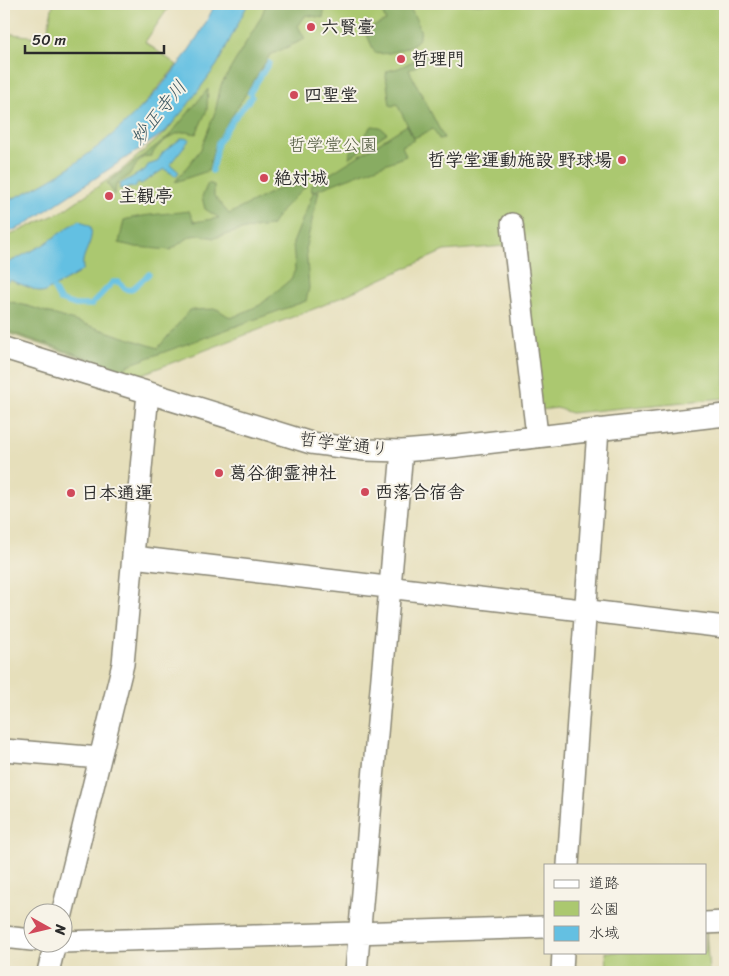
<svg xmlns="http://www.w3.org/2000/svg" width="729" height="976" viewBox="0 0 729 976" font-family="Sriracha,'Klee One',sans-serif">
<rect width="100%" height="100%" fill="#f7f3e8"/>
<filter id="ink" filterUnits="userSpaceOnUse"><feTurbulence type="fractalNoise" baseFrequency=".02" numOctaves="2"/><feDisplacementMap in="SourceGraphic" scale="10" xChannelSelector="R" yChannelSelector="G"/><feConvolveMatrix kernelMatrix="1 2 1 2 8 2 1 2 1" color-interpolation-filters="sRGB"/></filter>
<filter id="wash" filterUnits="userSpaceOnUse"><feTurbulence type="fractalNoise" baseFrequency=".0096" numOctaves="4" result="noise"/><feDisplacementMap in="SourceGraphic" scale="20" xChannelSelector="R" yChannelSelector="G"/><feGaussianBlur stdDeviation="1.12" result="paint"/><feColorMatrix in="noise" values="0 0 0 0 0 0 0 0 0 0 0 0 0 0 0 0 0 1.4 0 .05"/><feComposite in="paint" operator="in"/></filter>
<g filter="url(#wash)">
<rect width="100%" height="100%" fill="#e6dfbb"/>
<!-- green -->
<path fill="#abc86f" stroke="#6b7a4d" d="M 53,4 L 171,4 L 145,42 L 177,65 L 125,127 L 53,180 L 4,204 L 4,33 L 46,38 Z
M 237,4 L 725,4 L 725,398 L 571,413 L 557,408 L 540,410 L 518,245 L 444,251 L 319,307 L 137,376 L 4,332 L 4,238 L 61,212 L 119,172 L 166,132 L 208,77 Z
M 706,932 L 709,972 L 607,972 L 606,952 L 705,952 Z"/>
<!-- forest -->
<path fill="#88ac62" stroke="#5a6c46" d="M 266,4 L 325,4 L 323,18 L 306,15 L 298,26 L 305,39 L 270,55 L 216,142 L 208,171 L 175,182 L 201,149 L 215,112 L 221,85 L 261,17 Z
M 379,4 L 408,4 C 417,23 432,38 405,48 C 394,52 387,55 375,53 L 363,26 L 365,23 L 367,29 L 386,21 Z
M 429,53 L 434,56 L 409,70 L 444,138 L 439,139 L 433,129 L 414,138 L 397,104 L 392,106 L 390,105 L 386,76 L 387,71 L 399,68 Z
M 208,89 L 207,110 L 196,134 C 192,133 187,132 184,132 C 172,133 156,146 151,156 C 138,156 137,166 130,174 C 127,178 120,181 116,184 L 115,195 L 107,183 L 169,136 Z
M 407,125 L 414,140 L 402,146 L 406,156 L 312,192 L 311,186 Z
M 372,126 L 380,127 L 387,133 L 349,158 L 350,153 Z
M 208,183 L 214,185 L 214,196 L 229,214 L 286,185 L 306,186 L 281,211 L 271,226 L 245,229 L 214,238 L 201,235 L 191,236 L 170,250 L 136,247 L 119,243 L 124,220 C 145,214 167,214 189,211 L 194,222 L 219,218 L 205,209 L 202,197 Z
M 319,191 L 306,246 L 309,288 L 306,301 L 128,365 L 124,370 L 4,330 L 4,300 L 31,307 L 158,348 L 190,310 L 217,309 L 231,318 L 260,305 L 291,279 L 295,270 L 293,243 L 313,193 Z"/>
<!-- water -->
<path fill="#64c0e2" stroke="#487686" d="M 215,4 L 248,4 L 217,65 L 187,106 L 165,132 L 23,226 L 4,234 L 4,202 C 87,170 179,85 215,4 Z
M 182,138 L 190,139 L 170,164 L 179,172 L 176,176 L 164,169 L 141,184 L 138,182 L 135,187 L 119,189 L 120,184 L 145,170 L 148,165 L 157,162 L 163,152 Z
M 79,220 L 91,227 C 94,245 80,254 83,269 L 79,273 L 43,293 L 10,280 L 4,284 L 4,265 L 43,245 Z"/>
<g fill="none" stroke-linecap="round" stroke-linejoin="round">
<!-- stream -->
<path stroke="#64c0e2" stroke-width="5.5" d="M 250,93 L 269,63
M 212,171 L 218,143 L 232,121 L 252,97
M 54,289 L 60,300 L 75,305 L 91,305 L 113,282 L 119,282 L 125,289 L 131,290 L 149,274"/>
</g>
</g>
<g filter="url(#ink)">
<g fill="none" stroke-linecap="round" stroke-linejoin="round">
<!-- minor casing -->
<g stroke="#888573" stroke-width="24">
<path id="minor" d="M 512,224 L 537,435
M 4,348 L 311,443 L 365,450 L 402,451 L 451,447 L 725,415
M 133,557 L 725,627
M 4,750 L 100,758
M 568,865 L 598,429
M 62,914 L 123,664 L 148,393
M 705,923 L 725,922
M 4,937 L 32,940
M 62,942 L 545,927
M 48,972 L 55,944
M 356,972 L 402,451
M 562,972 L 563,952"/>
</g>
<!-- minor -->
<use href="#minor" stroke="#fff" stroke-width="21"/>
</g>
</g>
<!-- markers -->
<g fill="#d1495b" stroke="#f7f3e8" stroke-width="2">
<circle cx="311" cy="27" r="5"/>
<circle cx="401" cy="59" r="5"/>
<circle cx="294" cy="95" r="5"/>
<circle cx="622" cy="160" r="5"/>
<circle cx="264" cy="178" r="5"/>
<circle cx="109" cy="196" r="5"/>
<circle cx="219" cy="473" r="5"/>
<circle cx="365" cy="492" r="5"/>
<circle cx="71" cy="493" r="5"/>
</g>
<g text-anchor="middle" stroke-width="4" stroke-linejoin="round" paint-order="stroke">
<!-- poi labels -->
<g font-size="18" font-weight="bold" fill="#2b2b2b" stroke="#f7f3e8" text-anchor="start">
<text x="321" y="33">六賢臺</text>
<text x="411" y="65">哲理門</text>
<text x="304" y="101">四聖堂</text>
<text x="612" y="166" text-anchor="end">哲学堂運動施設 野球場</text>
<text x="274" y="184">絶対城</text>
<text x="119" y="202">主観亭</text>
<text x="229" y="479">葛谷御霊神社</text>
<text x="375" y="498">西落合宿舎</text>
<text x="81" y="499">日本通運</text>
</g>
<!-- park labels -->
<g font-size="18" fill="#515a3f" stroke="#f7f3e8">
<text x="333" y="151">哲学堂公園</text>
</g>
<!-- street labels -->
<g font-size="18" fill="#2b2b2b" stroke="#f7f3e8">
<text transform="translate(344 444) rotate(7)" y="6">哲学堂通り</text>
</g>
<!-- water labels -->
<g font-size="19" font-style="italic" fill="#3c5862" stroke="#f7f3e8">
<text transform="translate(158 112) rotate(-51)" y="7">妙正寺川</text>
</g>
</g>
<!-- margin -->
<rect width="729" height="976" fill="none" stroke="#f7f3e8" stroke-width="20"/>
<!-- legend -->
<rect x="544" y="864" width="162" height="90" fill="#f7f3e8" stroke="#a5a39c"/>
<rect x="554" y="880" width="25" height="8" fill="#ffffff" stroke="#a5a39c"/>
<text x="589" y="888" font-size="15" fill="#2b2b2b">道路</text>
<rect x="554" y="901" width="25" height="15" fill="#abc86f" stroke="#a5a39c"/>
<text x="589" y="914" font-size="15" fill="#2b2b2b">公園</text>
<rect x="554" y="926" width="25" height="15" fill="#64c0e2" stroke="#a5a39c"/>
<text x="589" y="938" font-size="15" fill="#2b2b2b">水域</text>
<!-- north arrow -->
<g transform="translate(48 928) rotate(98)"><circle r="24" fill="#f7f3e8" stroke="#a5a39c"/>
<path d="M0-4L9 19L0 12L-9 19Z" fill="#d1495b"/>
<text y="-8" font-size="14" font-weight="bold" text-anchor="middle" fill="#2b2b2b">N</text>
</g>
<!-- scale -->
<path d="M25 45v8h139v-8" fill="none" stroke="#2b2b2b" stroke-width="2.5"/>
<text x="32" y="45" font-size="15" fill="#2b2b2b" stroke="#f7f3e8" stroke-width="4" paint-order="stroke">50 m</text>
</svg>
